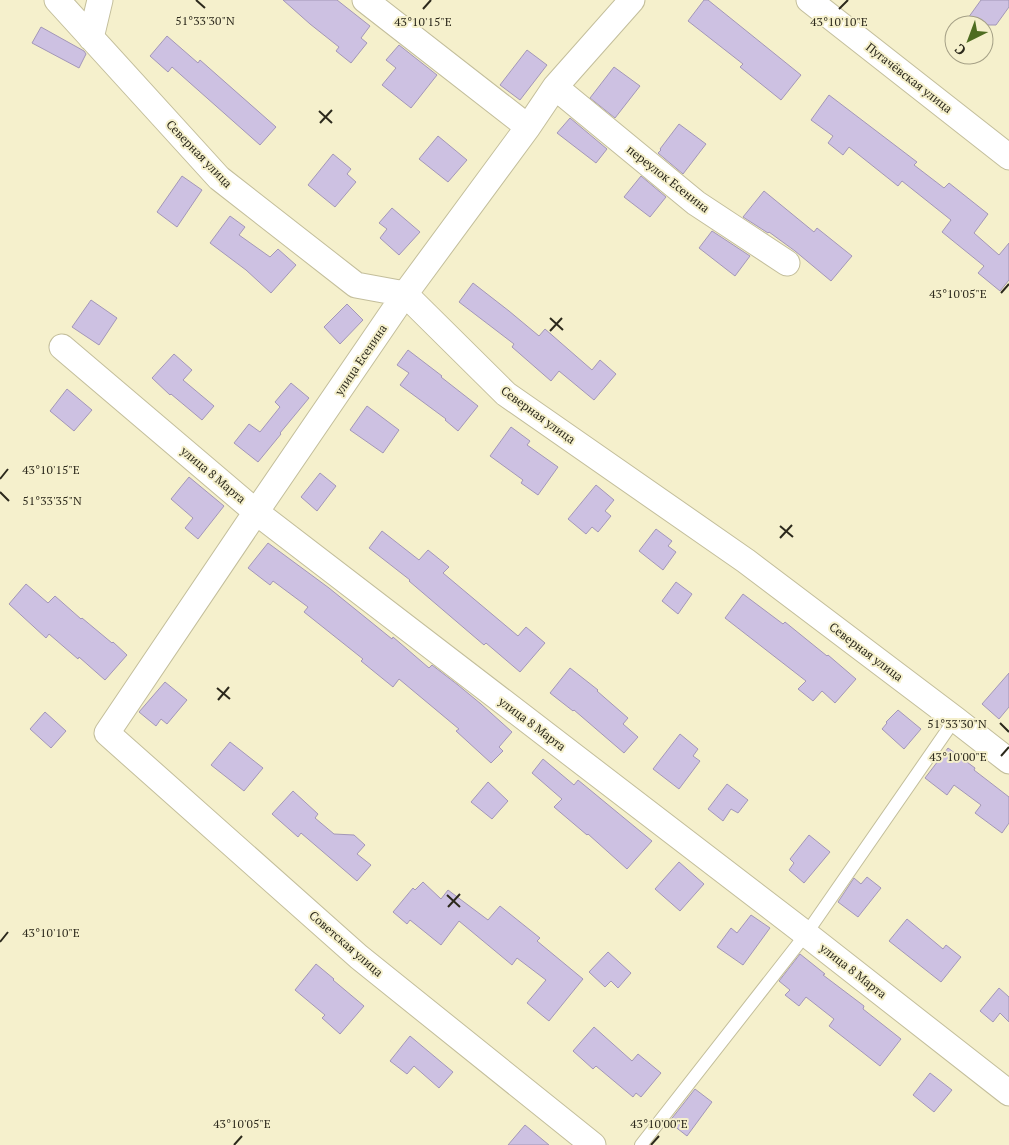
<svg xmlns="http://www.w3.org/2000/svg" width="1009" height="1145" viewBox="0 0 1009 1145" font-family="'PT Serif',serif">
<rect width="100%" height="100%" fill="#f5f0cc"/>
<!-- building -->
<path fill="#cdc1e2" stroke="#a397b7" d="M 283,0 L 337,0 L 370,26 L 361,38 L 367,43 L 351,63 L 336,51 L 339,47 L 310,24 Z
M 704,0 L 708,0 L 801,75 L 781,100 L 740,67 L 743,64 L 688,21 Z
M 981,0 L 1009,0 L 1009,7 L 996,25 L 963,25 Z
M 41,27 L 84,51 L 86,54 L 79,68 L 32,43 Z
M 167,36 L 198,63 L 200,60 L 276,127 L 260,145 L 172,67 L 168,72 L 150,56 Z
M 399,45 L 437,75 L 411,108 L 382,85 L 396,68 L 386,60 Z
M 527,50 L 547,65 L 520,100 L 500,85 Z
M 614,67 L 640,86 L 615,118 L 590,98 Z
M 829,95 L 917,162 L 914,165 L 944,188 L 949,183 L 988,214 L 974,233 L 999,255 L 1009,243 L 1009,280 L 1000,291 L 978,273 L 984,266 L 942,232 L 951,220 L 902,181 L 898,186 L 849,147 L 843,155 L 828,143 L 833,136 L 811,120 Z
M 570,118 L 607,149 L 596,163 L 557,133 Z
M 679,124 L 706,144 L 683,174 L 658,153 L 661,150 L 660,149 Z
M 438,136 L 467,160 L 448,182 L 419,159 Z
M 333,154 L 351,169 L 347,174 L 356,182 L 335,207 L 308,185 Z
M 182,176 L 202,190 L 177,227 L 157,212 Z
M 641,176 L 666,197 L 650,217 L 624,197 Z
M 764,191 L 814,232 L 817,228 L 852,256 L 831,281 L 795,251 L 769,232 L 768,233 L 743,217 Z
M 392,208 L 420,232 L 399,255 L 380,238 L 387,229 L 379,223 Z
M 230,216 L 245,227 L 239,235 L 270,257 L 278,249 L 296,265 L 271,293 L 246,270 L 210,243 Z
M 712,231 L 750,256 L 735,276 L 699,248 Z
M 473,283 L 509,311 L 539,336 L 545,329 L 592,370 L 600,360 L 616,374 L 594,400 L 559,371 L 551,381 L 512,347 L 514,344 L 459,302 Z
M 91,300 L 117,318 L 99,345 L 72,327 Z
M 347,304 L 363,320 L 340,344 L 324,327 Z
M 408,350 L 442,376 L 441,377 L 478,406 L 458,431 L 445,420 L 446,419 L 400,385 L 409,373 L 397,365 Z
M 174,354 L 192,370 L 183,380 L 214,406 L 202,420 L 171,394 L 170,395 L 152,378 Z
M 291,383 L 309,398 L 280,433 L 281,434 L 258,462 L 234,443 L 249,424 L 260,432 L 280,407 L 275,402 Z
M 67,389 L 92,410 L 74,431 L 50,411 Z
M 367,406 L 399,430 L 383,453 L 350,430 Z
M 511,427 L 530,441 L 527,445 L 558,467 L 538,495 L 521,483 L 523,480 L 490,456 Z
M 320,473 L 336,486 L 317,511 L 301,497 Z
M 189,477 L 224,506 L 198,539 L 185,528 L 193,518 L 171,499 Z
M 596,485 L 614,500 L 605,511 L 611,516 L 598,532 L 592,527 L 586,534 L 568,519 Z
M 656,529 L 672,541 L 668,546 L 676,552 L 663,570 L 639,551 Z
M 382,531 L 419,560 L 428,550 L 449,567 L 443,573 L 518,636 L 526,627 L 545,643 L 520,672 L 486,643 L 484,645 L 409,581 L 410,580 L 369,548 Z
M 268,543 L 329,588 L 392,639 L 393,637 L 429,668 L 432,665 L 458,685 L 481,704 L 512,732 L 499,747 L 503,751 L 491,763 L 456,731 L 459,729 L 399,679 L 393,687 L 361,661 L 363,659 L 304,612 L 308,607 L 273,581 L 270,585 L 248,568 Z
M 676,582 L 692,594 L 678,614 L 662,601 Z
M 26,584 L 48,603 L 55,596 L 81,619 L 82,618 L 112,643 L 113,642 L 127,655 L 105,680 L 79,657 L 78,659 L 49,634 L 46,638 L 9,604 Z
M 743,594 L 783,624 L 785,622 L 827,656 L 828,655 L 856,679 L 835,703 L 822,691 L 813,701 L 798,689 L 806,681 L 725,618 Z
M 570,668 L 598,690 L 597,691 L 628,718 L 623,724 L 638,737 L 624,753 L 574,710 L 573,711 L 550,693 Z
M 1009,673 L 1009,707 L 999,719 L 982,704 Z
M 165,682 L 187,700 L 167,724 L 161,719 L 156,726 L 139,712 Z
M 898,710 L 921,729 L 904,749 L 882,729 L 887,723 L 886,722 Z
M 45,712 L 66,731 L 51,748 L 30,729 Z
M 680,734 L 698,749 L 693,756 L 700,761 L 679,789 L 653,769 Z
M 230,742 L 263,768 L 244,791 L 211,765 Z
M 948,748 L 975,768 L 974,770 L 1009,797 L 1009,823 L 1002,833 L 975,813 L 981,805 L 954,785 L 947,795 L 925,778 Z
M 543,759 L 574,785 L 578,780 L 652,841 L 627,869 L 588,834 L 587,835 L 554,807 L 562,799 L 532,773 Z
M 488,782 L 508,801 L 492,819 L 471,802 Z
M 727,784 L 748,800 L 738,813 L 731,809 L 723,821 L 708,809 Z
M 293,791 L 318,814 L 315,818 L 334,834 L 354,835 L 365,845 L 357,854 L 371,865 L 357,881 L 301,833 L 298,837 L 272,814 Z
M 809,835 L 830,852 L 804,883 L 789,870 L 794,863 L 790,859 Z
M 679,862 L 704,884 L 680,911 L 655,889 Z
M 867,877 L 881,888 L 858,917 L 838,902 L 854,878 L 861,884 Z
M 423,882 L 441,899 L 448,890 L 488,920 L 500,906 L 540,938 L 537,941 L 583,979 L 549,1021 L 527,1003 L 546,980 L 517,958 L 512,965 L 459,921 L 441,945 L 410,920 L 407,924 L 393,912 L 413,888 L 415,890 Z
M 751,915 L 770,928 L 743,965 L 717,947 L 731,928 L 737,933 Z
M 907,919 L 943,949 L 946,945 L 961,957 L 941,982 L 889,941 Z
M 608,952 L 631,973 L 618,988 L 611,981 L 605,987 L 589,972 Z
M 800,954 L 825,974 L 823,975 L 864,1006 L 863,1009 L 901,1039 L 880,1066 L 829,1026 L 834,1019 L 806,997 L 799,1006 L 785,995 L 790,990 L 779,981 Z
M 316,964 L 334,979 L 333,980 L 364,1006 L 340,1034 L 322,1018 L 325,1015 L 295,990 Z
M 999,988 L 1009,997 L 1009,1022 L 1000,1013 L 993,1022 L 980,1011 Z
M 594,1027 L 632,1061 L 638,1054 L 661,1073 L 641,1097 L 636,1093 L 633,1097 L 596,1066 L 593,1069 L 573,1051 Z
M 410,1036 L 453,1072 L 439,1088 L 414,1066 L 407,1074 L 390,1061 Z
M 930,1073 L 952,1090 L 934,1112 L 913,1095 Z
M 695,1089 L 712,1102 L 687,1136 L 669,1122 Z
M 525,1125 L 549,1145 L 508,1145 Z"/>
<g fill="none" stroke-linecap="round" stroke-linejoin="round">
<!-- service casing -->
<g stroke="#c3be9b" stroke-width="14">
<path id="service" d="M 641,1145 L 806,934 L 955,719"/>
</g>
<!-- minor casing -->
<g stroke="#c3be9b" stroke-width="27">
<path id="minor" d="M 57,0 L 219,178 L 356,285 L 405,294 L 506,394 L 746,561 L 955,719 L 1009,761
M 365,0 L 528,127
M 809,0 L 1009,157
M 91,38 L 100,0
M 555,87 L 696,203 L 787,263
M 62,347 L 256,512 L 806,934 L 1009,1093
M 593,1145 L 359,957 L 107,733 L 256,512 L 405,294 L 528,127 L 555,87 L 632,0"/>
</g>
<!-- service -->
<use href="#service" stroke="#fff" stroke-width="12"/>
<!-- minor -->
<use href="#minor" stroke="#fff" stroke-width="25"/>
</g>
<!-- ticks -->
<path fill="none" stroke="#2c291c" stroke-width="2" d="M 196,0 L 205,8M 423,9 L 431,0M 839,9 L 848,0M 319,111 L 332,123M 320,123 L 332,110M 1001,293 L 1009,284M 550,318 L 563,330M 550,331 L 562,318M 0,479 L 8,469M 0,492 L 9,501M 780,526 L 793,537M 780,538 L 792,525M 217,688 L 230,699M 218,700 L 229,687M 1000,723 L 1009,732M 1001,756 L 1009,747M 447,895 L 460,907M 448,907 L 460,894M 0,942 L 8,932M 234,1145 L 242,1136M 651,1145 L 659,1136"/>
<g text-anchor="middle" stroke-width="4" stroke-linejoin="round" paint-order="stroke">
<!-- street labels -->
<g font-size="12" fill="#2c291c" stroke="#f5f0cc">
<text transform="translate(909 78) rotate(38)" y="4">Пугачёвская улица</text>
<text transform="translate(199 154) rotate(46)" y="4">Северная улица</text>
<text transform="translate(668 179) rotate(38)" y="4">переулок Есенина</text>
<text transform="translate(361 360) rotate(-56)" y="4">улица Есенина</text>
<text transform="translate(538 415) rotate(36)" y="4">Северная улица</text>
<text transform="translate(213 475) rotate(40)" y="4">улица 8 Марта</text>
<text transform="translate(866 652) rotate(37)" y="4">Северная улица</text>
<text transform="translate(532 724) rotate(37)" y="4">улица 8 Марта</text>
<text transform="translate(346 944) rotate(41)" y="4">Советская улица</text>
<text transform="translate(853 971) rotate(38)" y="4">улица 8 Марта</text>
</g>
</g>
<g font-size="12" text-anchor="middle" fill="#2c291c" stroke="#f5f0cc" stroke-width="4" stroke-linejoin="round" paint-order="stroke">
<text x="205" y="25">51°33'30"N</text>
<text x="423" y="26">43°10'15"E</text>
<text x="839" y="26">43°10'10"E</text>
<text x="958" y="298">43°10'05"E</text>
<text x="51" y="474">43°10'15"E</text>
<text x="52" y="505">51°33'35"N</text>
<text x="957" y="728">51°33'30"N</text>
<text x="958" y="761">43°10'00"E</text>
<text x="51" y="937">43°10'10"E</text>
<text x="242" y="1128">43°10'05"E</text>
<text x="659" y="1128">43°10'00"E</text>
</g>
<!-- north arrow -->
<g transform="translate(969 40) rotate(222)"><circle r="24" fill="#f5f0cc" stroke="#a5a086"/>
<path d="M0-4L9 19L0 12L-9 19Z" fill="#4e6c21"/>
<text y="-8" font-size="14" font-weight="bold" text-anchor="middle" fill="#2c291c">С</text>
</g>
</svg>
